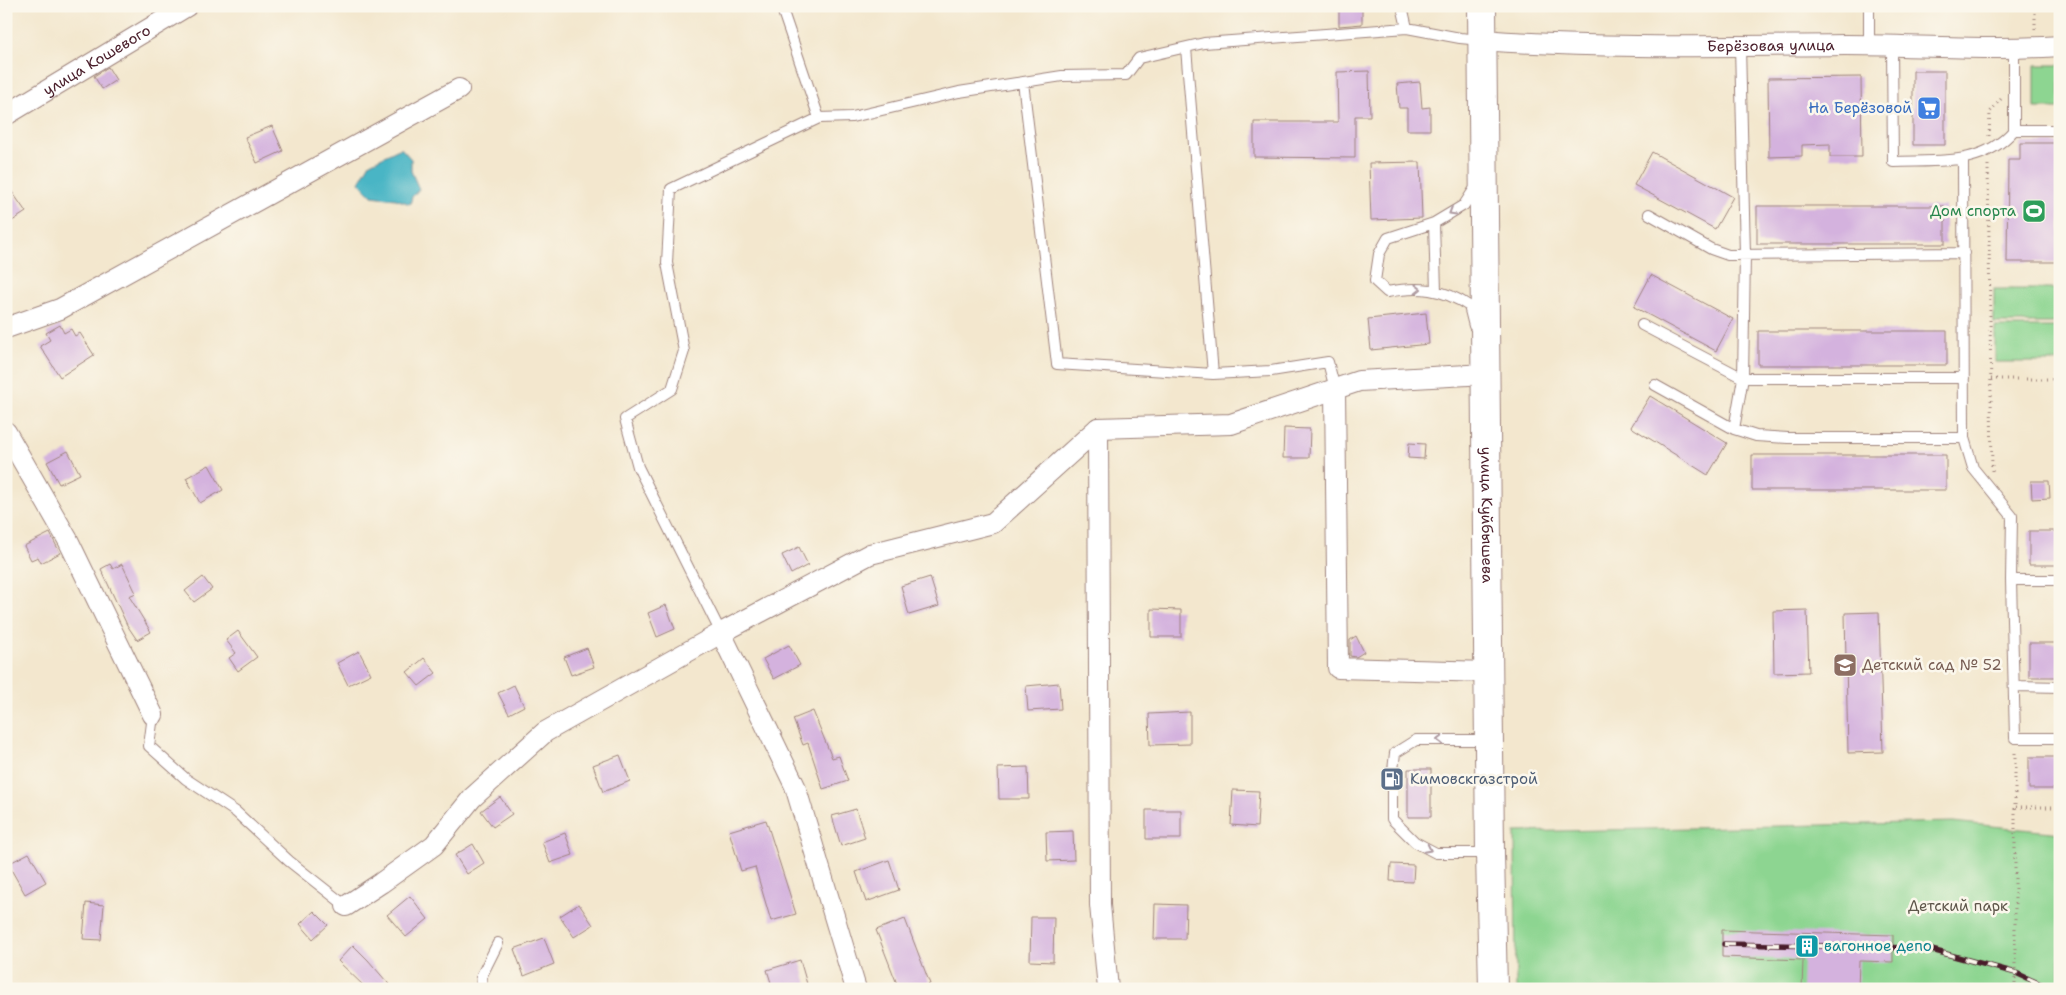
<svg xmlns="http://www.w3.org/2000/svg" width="2066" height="995" viewBox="0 0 2066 995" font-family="'Shantell Sans',sans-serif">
<rect width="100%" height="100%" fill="#fbf7ec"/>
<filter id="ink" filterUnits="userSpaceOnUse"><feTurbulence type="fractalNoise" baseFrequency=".02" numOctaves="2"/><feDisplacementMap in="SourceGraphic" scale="10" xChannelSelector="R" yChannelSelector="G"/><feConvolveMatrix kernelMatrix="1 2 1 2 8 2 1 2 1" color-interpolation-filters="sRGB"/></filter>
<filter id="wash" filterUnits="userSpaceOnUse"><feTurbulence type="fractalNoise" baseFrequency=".0096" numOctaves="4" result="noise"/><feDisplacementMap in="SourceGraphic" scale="20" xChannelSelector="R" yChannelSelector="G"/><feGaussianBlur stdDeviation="1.12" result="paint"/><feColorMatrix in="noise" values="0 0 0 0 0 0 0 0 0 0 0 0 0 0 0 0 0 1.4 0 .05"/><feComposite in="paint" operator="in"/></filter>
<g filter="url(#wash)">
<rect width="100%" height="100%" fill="#f3e7ce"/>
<!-- green -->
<path fill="#8dd591" stroke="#6c7a5e" d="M 2035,65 L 2060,65 L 2060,108 L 2035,108 Z
M 1994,289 L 2060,289 L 2060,323 L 1994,323 Z
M 1995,327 L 2060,327 L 2060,362 L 1995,362 Z
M 1953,822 L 2060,833 L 2060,989 L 1516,989 L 1515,832 Z"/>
<!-- water -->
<path fill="#48b5c5" stroke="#496a78" d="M 401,148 L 411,159 L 411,171 L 419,189 L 412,197 L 410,204 L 396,199 L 372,196 L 359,182 L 370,163 Z"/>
<g id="blocks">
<!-- building -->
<path fill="#d4b2de" d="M 1339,6 L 1362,6 L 1362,24 L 1339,26 Z
M 108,67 L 116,80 L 102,89 L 94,76 Z
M 1369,71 L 1370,116 L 1355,116 L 1355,158 L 1254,157 L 1254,122 L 1338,122 L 1337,72 Z
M 1913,71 L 1945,71 L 1945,145 L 1913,145 Z
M 1861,77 L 1862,157 L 1830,157 L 1830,144 L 1802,145 L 1802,156 L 1769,157 L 1768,78 Z
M 1420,82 L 1422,108 L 1430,107 L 1430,130 L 1407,130 L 1407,108 L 1399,108 L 1397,84 Z
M 272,126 L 283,151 L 257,163 L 245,137 Z
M 2020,143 L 2060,143 L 2060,262 L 2007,262 L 2008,160 L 2020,160 Z
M 1652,152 L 1733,197 L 1715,229 L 1634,185 Z
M 1420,162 L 1422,218 L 1371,220 L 1369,163 Z
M 6,183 L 26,212 L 6,225 Z
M 1757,206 L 1945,206 L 1945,244 L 1757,244 Z
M 1651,275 L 1733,319 L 1716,351 L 1634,307 Z
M 1426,313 L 1429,344 L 1371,350 L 1368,319 Z
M 60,325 L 64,333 L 71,329 L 75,336 L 80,333 L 94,355 L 60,377 L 40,346 L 50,340 L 46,333 Z
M 1758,331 L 1947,331 L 1947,365 L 1758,365 Z
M 1650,396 L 1727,443 L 1708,475 L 1631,427 Z
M 1284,428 L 1310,429 L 1309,458 L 1283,458 Z
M 1409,443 L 1425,444 L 1424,459 L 1408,458 Z
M 68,451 L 80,474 L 59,484 L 47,462 Z
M 1752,455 L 1946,455 L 1946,490 L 1752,490 Z
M 209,465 L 223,490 L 200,503 L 186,478 Z
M 2031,481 L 2049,481 L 2050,498 L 2032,499 Z
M 2029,531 L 2060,531 L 2060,565 L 2029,565 Z
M 50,533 L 60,553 L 41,563 L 38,557 L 31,560 L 24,546 Z
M 799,547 L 808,565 L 791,574 L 782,555 Z
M 110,564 L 113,569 L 122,564 L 136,593 L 129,596 L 151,632 L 137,640 L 127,625 L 101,569 Z
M 203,577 L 212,589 L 194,602 L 185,591 Z
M 930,577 L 939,606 L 909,615 L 901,586 Z
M 666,605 L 675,629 L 657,637 L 648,613 Z
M 1151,609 L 1181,610 L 1181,637 L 1151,637 Z
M 1807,610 L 1809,672 L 1774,673 L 1773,611 Z
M 1879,612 L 1883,752 L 1848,753 L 1845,613 Z
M 238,631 L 257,657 L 238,671 L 229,658 L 236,653 L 226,640 Z
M 1356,636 L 1364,652 L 1356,657 L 1350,656 L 1350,640 Z
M 2029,643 L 2060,643 L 2060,677 L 2029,677 Z
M 789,645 L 800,665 L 774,679 L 763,659 Z
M 587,648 L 594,667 L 571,675 L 564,657 Z
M 359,651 L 371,674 L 348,685 L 337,663 Z
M 424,658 L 436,673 L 419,686 L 407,672 Z
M 1059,683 L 1061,709 L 1028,711 L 1026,686 Z
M 514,685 L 524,706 L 509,714 L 498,693 Z
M 813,711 L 832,758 L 839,756 L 848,781 L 823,789 L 808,743 L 803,745 L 793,719 Z
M 1190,712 L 1190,744 L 1150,745 L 1149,714 Z
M 620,755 L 630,781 L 603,792 L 593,765 Z
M 2029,757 L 2060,757 L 2060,789 L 2029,789 Z
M 1028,767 L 1029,799 L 999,799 L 998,768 Z
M 1408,769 L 1431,769 L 1431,817 L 1408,817 Z
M 1233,790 L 1259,791 L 1257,827 L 1231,825 Z
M 500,797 L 512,814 L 493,827 L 481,811 Z
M 856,809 L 865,838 L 841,846 L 832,816 Z
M 1146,810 L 1181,810 L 1181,839 L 1146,839 Z
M 766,820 L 796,914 L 771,921 L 755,867 L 741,871 L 729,831 Z
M 1073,831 L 1074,860 L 1047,861 L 1046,832 Z
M 565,833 L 573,855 L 550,863 L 542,842 Z
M 473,844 L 484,863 L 467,874 L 455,855 Z
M 29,853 L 46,882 L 25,894 L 8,864 Z
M 889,860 L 899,890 L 866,902 L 856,872 Z
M 1391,864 L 1414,865 L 1413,882 L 1390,881 Z
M 410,896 L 428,919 L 406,937 L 387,915 Z
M 86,903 L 104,905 L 101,940 L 83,939 Z
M 579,904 L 593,925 L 574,937 L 560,916 Z
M 1155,904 L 1186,905 L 1185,939 L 1154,939 Z
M 314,911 L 328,925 L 313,939 L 300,924 Z
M 1031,917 L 1054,917 L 1053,962 L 1030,961 Z
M 905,919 L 930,984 L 917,989 L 899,989 L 876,930 Z
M 1722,930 L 1893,935 L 1893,962 L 1859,961 L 1858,989 L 1802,989 L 1803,960 L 1722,957 Z
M 544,938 L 554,964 L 524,976 L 514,949 Z
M 353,945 L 368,960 L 393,989 L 367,989 L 338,961 Z
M 800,960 L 807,984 L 791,989 L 773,989 L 767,970 Z"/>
</g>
</g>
<g filter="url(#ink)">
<use href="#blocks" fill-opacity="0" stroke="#9e837c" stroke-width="1"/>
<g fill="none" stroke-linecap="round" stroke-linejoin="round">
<!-- lane casing -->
<g stroke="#9e837c" stroke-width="12">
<path id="lane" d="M 1402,6 L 1407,28
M 1869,6 L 1869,45
M 1892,47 L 1893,162 C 1938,160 1982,167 2014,130 L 2060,130
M 1186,48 L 1213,374 L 1271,371 L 1328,362 L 1335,389
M 2014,49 L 2014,130
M 1023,82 L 1057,364 L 1213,374
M 819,118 L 852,117 L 959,92 L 1062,76 L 1126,75 L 1139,58 L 1204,43 L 1407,28 L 1460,38 L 1481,40
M 1963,159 L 1964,438 L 1973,468 L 2012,516 L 2011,580 L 2015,738 L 2060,738
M 1649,214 L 1711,249 L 1728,255 L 1964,253
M 1434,223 L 1436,291
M 1642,325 L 1743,378 L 1964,378
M 1474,326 L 1469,306 C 1442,288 1419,286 1387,292 L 1375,281 L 1379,254 L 1388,238 L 1434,223 L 1464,205 L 1477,185
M 1655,385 L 1734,429 L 1756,436 L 1788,438 L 1964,438
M 1734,429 L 1743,378 L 1745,255 L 1740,46
M 2011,580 L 2060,580
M 721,633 L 638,467 L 625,419 L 672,389 L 684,351 L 667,263 L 671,189 L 819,118 L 781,6
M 2014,686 L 2060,687
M 153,715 L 149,746 L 186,779 L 236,812 L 289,861 L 346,906
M 1488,740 L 1416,740 L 1395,753 L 1392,779 L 1392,819 L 1415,842 L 1436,853 L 1490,853
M 481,989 L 482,975 L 498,943"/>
</g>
<!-- street casing -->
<g stroke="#9e837c" stroke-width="22">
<g id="street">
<path id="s1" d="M 1482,40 C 1603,49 1724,46 1845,45 C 1916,45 1988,51 2060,46"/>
<path id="s2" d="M 6,115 L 187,6"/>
<path d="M 6,328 L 60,309 L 459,89"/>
<path d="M 1335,389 L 1338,668 L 1489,672"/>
<path d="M 1098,428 L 1100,905 L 1108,989"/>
<path d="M 6,432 L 68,540 L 153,715"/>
<path d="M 721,633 L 795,786 L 856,989"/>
<path d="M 346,906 L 381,883 L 434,845 L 472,798 L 545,732 L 721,633 L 870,554 L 993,523 L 1098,428 L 1231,424 L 1359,381 L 1486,374"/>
</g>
</g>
<!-- secondary casing -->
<g stroke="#9e837c" stroke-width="30">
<g id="secondary">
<path id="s3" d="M 1482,6 L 1490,853 L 1493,989"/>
</g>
</g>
<!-- path -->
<path stroke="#9e837c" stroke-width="3" stroke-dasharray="1 4" stroke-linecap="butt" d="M 2035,29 L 2035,6
M 1989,136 L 1990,112 L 2001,99
M 1988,165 L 1992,471
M 1991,379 L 2060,379
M 2016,807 L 2060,807
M 2015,989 L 2015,749"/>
<!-- lane -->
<use href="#lane" stroke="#fff" stroke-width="10"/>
<!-- street -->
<use href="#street" stroke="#fff" stroke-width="20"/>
<!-- secondary -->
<use href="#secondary" stroke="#fff" stroke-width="28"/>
<!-- rail casing -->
<g stroke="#4a1f2b" stroke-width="5.5">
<path id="rail" d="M 1724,944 L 1880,947 L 1928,949 L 2016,973 L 2051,989"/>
</g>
<!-- rail -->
<use href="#rail" stroke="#fbf7ec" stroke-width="4" stroke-dasharray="11" stroke-linecap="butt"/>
</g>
<!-- one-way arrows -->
<defs><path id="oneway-chevron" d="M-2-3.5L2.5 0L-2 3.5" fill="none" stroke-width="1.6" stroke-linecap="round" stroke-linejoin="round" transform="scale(1.25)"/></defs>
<g stroke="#ae9aa0">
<use href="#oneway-chevron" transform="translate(1452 212) rotate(149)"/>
<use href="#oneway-chevron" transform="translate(1418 289) rotate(-1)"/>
<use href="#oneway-chevron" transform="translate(1440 740) rotate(180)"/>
<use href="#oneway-chevron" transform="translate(1428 849) rotate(27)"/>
</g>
</g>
<!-- icons -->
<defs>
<g id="supermarket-square" transform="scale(1.25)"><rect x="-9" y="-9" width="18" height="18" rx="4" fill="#3f7fe0" stroke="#fbf7ec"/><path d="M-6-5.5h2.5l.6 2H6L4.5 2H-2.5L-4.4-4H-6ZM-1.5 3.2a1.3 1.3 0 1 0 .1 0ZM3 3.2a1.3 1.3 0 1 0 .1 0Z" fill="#fff"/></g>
<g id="stadium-square" transform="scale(1.25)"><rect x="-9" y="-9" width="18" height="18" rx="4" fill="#2e9e5b" stroke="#fbf7ec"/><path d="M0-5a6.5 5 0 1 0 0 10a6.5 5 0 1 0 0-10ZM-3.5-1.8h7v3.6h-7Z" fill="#fff"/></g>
<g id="school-square" transform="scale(1.25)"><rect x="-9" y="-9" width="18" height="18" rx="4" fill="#8d6e63" stroke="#fbf7ec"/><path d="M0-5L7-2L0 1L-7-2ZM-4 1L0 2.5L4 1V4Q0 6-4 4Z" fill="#fff"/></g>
<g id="fuel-square" transform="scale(1.25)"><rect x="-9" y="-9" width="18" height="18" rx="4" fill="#5c6f8a" stroke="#fbf7ec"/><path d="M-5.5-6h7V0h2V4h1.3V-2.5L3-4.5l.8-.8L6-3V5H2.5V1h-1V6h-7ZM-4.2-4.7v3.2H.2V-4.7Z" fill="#fff"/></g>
<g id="building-square" transform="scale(1.25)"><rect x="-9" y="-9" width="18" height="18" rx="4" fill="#0f9aa8" stroke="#fbf7ec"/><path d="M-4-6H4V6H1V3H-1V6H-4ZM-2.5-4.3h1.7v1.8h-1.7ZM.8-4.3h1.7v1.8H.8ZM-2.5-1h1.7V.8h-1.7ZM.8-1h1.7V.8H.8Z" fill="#fff"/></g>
</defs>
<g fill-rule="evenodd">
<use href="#supermarket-square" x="1929" y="108"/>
<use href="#stadium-square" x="2034" y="211"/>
<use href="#school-square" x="1845" y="665"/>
<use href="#fuel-square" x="1392" y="779"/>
<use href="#building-square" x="1807" y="946"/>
</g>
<g text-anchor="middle" stroke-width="5" stroke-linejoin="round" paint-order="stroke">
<!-- street labels -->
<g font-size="15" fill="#4a1f2b" stroke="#fbf7ec">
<text dy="5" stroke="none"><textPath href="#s1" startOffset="289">Берёзовая улица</textPath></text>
<text dy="5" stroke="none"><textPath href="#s2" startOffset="106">улица Кошевого</textPath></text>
<text dy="5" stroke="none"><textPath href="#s3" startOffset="509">улица Куйбышева</textPath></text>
</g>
<!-- shop labels -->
<g font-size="15" fill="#366cbe" stroke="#fbf7ec" text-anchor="end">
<text x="1912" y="113">На Берёзовой</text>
</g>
<!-- leisure labels -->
<g font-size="15" fill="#27864d" stroke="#fbf7ec" text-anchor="end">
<text x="2016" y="216">Дом спорта</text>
</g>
<!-- education labels -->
<g font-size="15" fill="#785e54" stroke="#fbf7ec" text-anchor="start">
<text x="1862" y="670">Детский сад № 52</text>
</g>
<!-- service labels -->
<g font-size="15" fill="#4e5e75" stroke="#fbf7ec" text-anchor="start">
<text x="1410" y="784">Кимовскгазстрой</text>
</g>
<!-- park labels -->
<g font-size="15" fill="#5e564a" stroke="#fbf7ec">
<text x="1958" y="911">Детский парк</text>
</g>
<!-- culture labels -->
<g font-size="15" fill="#0d838f" stroke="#fbf7ec" text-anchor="start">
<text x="1824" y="951">вагонное депо</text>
</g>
</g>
<!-- margin -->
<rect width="2066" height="995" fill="none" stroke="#fbf7ec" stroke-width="25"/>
</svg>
